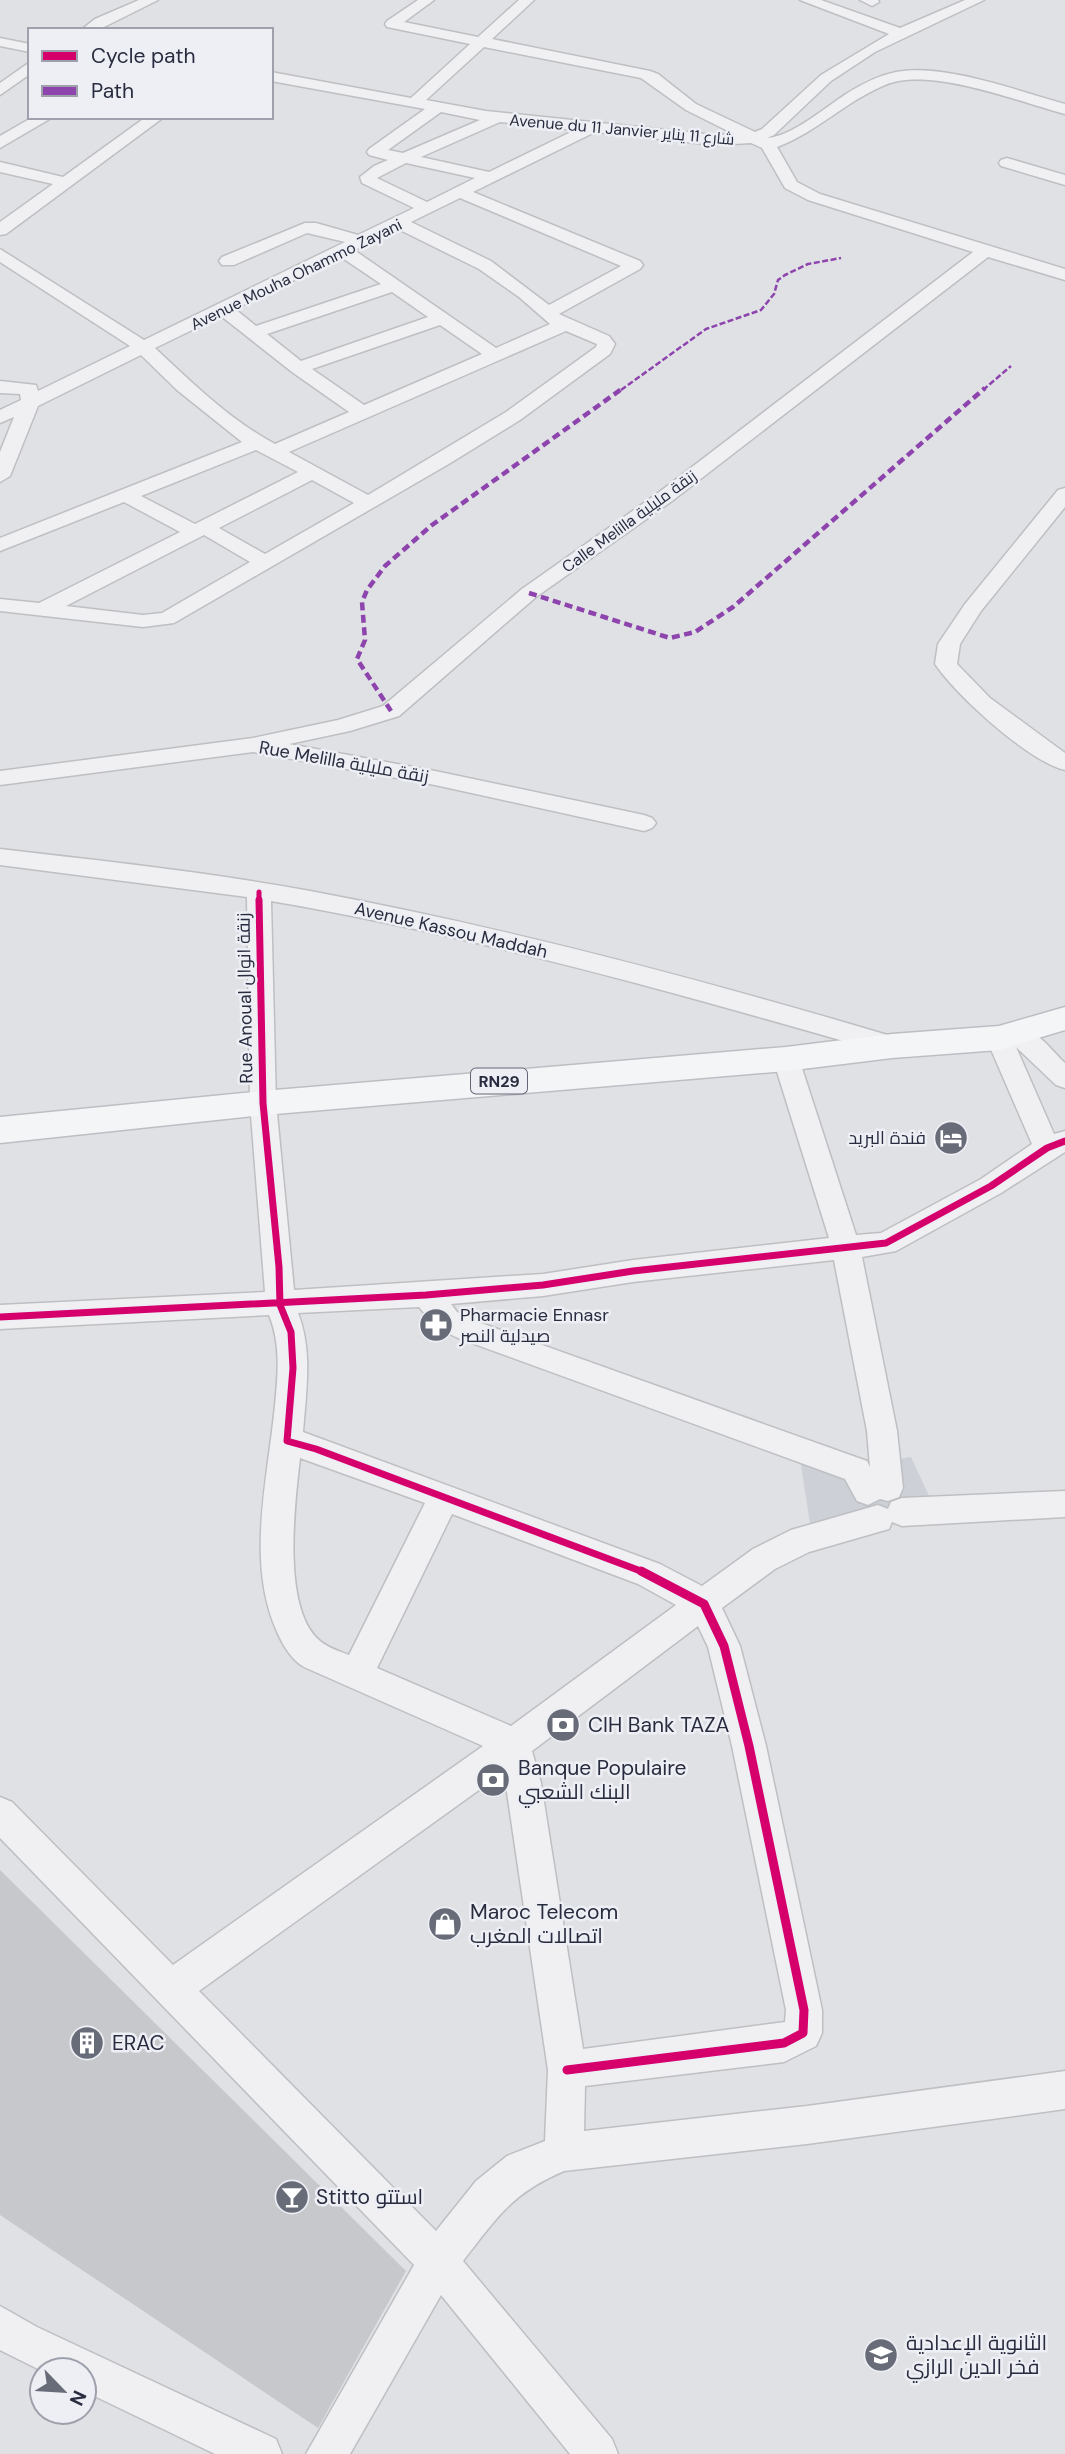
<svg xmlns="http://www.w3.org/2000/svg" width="1065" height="2454" viewBox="0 0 1065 2454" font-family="'DM Sans',Cairo,sans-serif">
<rect width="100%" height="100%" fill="#e0e1e5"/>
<!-- built -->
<path fill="#ced0d8" d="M 799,1452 L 843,1469 L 911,1457 L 936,1511 L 812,1537 Z"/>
<!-- building -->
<path fill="#c6c8cc" d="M 0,1870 L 406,2271 L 318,2428 L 0,2215 Z"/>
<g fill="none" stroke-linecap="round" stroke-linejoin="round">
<!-- minor casing -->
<g stroke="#bebfc3" stroke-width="3">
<path id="minor" d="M 139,0 L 158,0 L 98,30 L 81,30 L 95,19 Z
M 418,0 L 434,0 L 404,22 L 478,37 L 519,0 L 534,0 L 492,39 L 650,71 L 658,74 L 696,104 L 755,132 L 762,129 L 821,75 L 889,34 L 800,0 L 821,0 L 900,28 L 965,0 L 984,0 L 875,52 L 831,81 L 774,135 L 767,138 C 791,137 826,107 846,94 C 862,84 877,76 896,72 C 945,63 1017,91 1065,104 L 1065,114 C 1019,102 930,66 885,85 C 846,101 817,132 777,147 L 797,182 L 820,194 L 1065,269 L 1065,280 L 988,257 L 672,501 L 536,597 L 399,716 L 350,731 L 289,744 L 435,771 L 644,815 L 652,818 L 656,823 L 652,828 L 644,831 L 435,785 L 253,752 L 0,785 L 0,771 L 253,738 L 338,720 L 383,706 L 522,589 L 658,493 L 973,252 L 808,200 L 785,188 L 762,148 L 751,143 L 715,145 L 595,132 L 473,192 L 640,261 L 643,265 L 640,269 L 559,314 L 609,336 L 615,344 L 610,354 L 520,420 L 447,465 L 174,623 L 143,627 L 0,611 L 0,599 L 39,603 L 180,532 L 124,502 L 0,551 L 0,538 L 242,442 L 177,390 L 141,355 L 38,406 L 10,476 L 0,482 L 0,452 L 14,417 L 0,423 L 0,410 L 21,400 L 20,394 L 0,393 L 0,381 L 36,385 L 38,391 L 130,346 L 0,262 L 0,249 L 144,340 L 345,242 L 307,233 L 234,265 L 222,265 L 219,261 L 222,257 L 305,223 L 316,223 L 358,235 L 414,208 L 362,183 L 360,177 L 374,166 L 388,160 L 369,155 L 367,152 L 369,149 L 425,109 L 271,81 L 271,72 L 411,98 L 470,44 L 387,27 L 385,24 L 387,21 ZM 484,47 L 641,78 L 686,110 L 734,134 L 715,135 L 486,111 L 426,100 ZM 441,112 L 480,120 L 403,153 L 388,150 ZM 500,122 L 575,130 L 489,172 L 421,157 ZM 406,163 L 475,178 L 427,202 L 377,178 ZM 460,198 L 621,266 L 549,305 L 491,261 L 411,222 ZM 398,229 L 479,269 L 519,297 L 550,324 L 496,348 L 354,250 ZM 341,257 L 381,284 L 256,326 L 235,309 ZM 392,292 L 428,317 L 301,361 L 267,334 ZM 221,316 L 292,372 L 349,412 L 275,444 C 230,420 192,383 155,348 ZM 440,325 L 482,354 L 364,405 L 312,369 ZM 566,331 L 597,344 L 596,347 L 506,412 L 368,495 L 289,452 ZM 256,450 L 298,472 L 195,524 L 141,496 ZM 312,480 L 354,503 L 265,554 L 219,528 ZM 204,535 L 250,562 L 162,613 L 143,615 L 66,606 Z
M 860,0 L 878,0 L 879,2 L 872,6 Z
M 0,38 L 30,44 L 30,52 L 0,46 Z
M 30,62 L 30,74 L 0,95 L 0,83 Z
M 33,117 L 53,117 L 0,148 L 0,136 Z
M 146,117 L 164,117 L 6,234 L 0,235 L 0,222 L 53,184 L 0,172 L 0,162 L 63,177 Z
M 1007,158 L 1065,175 L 1065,185 L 1001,166 L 999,163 L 1001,160 Z
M 1065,488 L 1065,507 L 981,611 L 960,644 L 957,664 L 990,698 L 1065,753 L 1065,770 C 1028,761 957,696 935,664 L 938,644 L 965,604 L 1058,490 Z
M 0,849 C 103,861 207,872 310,891 C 509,928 707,981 901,1039 L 905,1046 L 901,1053 L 892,1055 C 687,996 482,937 271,901 L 276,1103 L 294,1290 L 543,1274 L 633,1260 L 829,1238 L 773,1059 L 777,1052 L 786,1050 L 795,1052 L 799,1059 L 856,1235 L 881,1233 L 981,1179 L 1032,1144 L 986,1038 L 990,1031 L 999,1029 L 1007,1031 L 1009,1027 C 1031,1021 1050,1049 1065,1063 L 1065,1088 L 1056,1085 L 1016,1047 L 1054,1134 L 1065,1131 L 1065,1152 L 1001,1193 L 896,1251 L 862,1257 L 897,1431 L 903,1488 L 899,1497 L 888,1501 L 880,1499 L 868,1505 L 857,1501 L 845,1479 L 458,1338 L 437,1328 L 419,1307 L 298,1313 C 313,1351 306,1392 303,1432 L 660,1564 L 702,1586 L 753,1549 L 791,1530 L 878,1505 L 888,1509 L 891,1502 L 902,1498 L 1065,1491 L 1065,1517 L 902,1526 L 892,1522 L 889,1529 L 809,1552 L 775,1569 L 722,1608 L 740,1646 L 766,1746 L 822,2010 L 822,2033 L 816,2046 L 784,2062 L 585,2086 L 584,2131 L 807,2106 L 1065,2071 L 1065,2109 L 807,2144 L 564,2171 C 512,2193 497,2217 463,2261 L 612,2439 L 618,2454 L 570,2454 L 441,2295 L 350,2454 L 306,2454 L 414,2265 L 0,1838 L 0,1797 L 12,1802 L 173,1965 L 483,1746 L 304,1667 C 292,1660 284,1647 278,1634 C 245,1563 268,1479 275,1405 C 278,1374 281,1344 269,1315 L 0,1329 L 0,1305 L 265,1292 L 250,1103 L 247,897 L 0,865 ZM 834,1260 L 867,1431 L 870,1467 L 867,1461 L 478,1322 L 457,1312 L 451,1304 L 543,1296 L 633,1282 ZM 300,1458 L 425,1503 L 349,1655 C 339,1651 328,1648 320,1641 C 281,1609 295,1502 300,1458 ZM 452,1514 L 638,1584 L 676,1605 L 511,1726 L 377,1668 ZM 698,1626 L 708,1647 L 732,1746 L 786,2010 L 785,2022 L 583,2049 L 541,1783 L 532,1751 ZM 504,1772 L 548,2070 L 545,2141 L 507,2156 L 476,2181 L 436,2231 L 199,1991 Z
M 0,2306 L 37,2327 L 276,2439 L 282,2454 L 215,2454 L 84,2391 L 84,2370 L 42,2371 L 0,2350 Z"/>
</g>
<!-- major casing -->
<g stroke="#bdbec3" stroke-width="3">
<path id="major" d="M 1065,1007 L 1065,1030 L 999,1050 L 892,1058 L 786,1071 L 263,1115 L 0,1143 L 0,1117 L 263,1091 L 786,1047 L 892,1034 L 999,1026 Z"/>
</g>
<!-- minor -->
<use href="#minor" fill="#f0f0f2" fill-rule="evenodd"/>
<!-- major -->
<use href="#major" fill="#f4f5f6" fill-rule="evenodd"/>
<!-- quiet-far1 -->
<path stroke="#8e44ad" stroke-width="2.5" stroke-dasharray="6 2.5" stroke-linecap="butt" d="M 621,390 L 706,329 L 761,310 L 774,294 L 778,280 L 785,275 L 808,264 L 841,258
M 983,390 L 1011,366"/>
<!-- quiet -->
<path stroke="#8e44ad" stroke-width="4.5" stroke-dasharray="8 4.5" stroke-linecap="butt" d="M 529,593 L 670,638 L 695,632 L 733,607 L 985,388
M 391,711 L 357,659 L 365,640 L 362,602 L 367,590 L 385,566 L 432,525 L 623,388"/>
<!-- cycleway-far2 casing -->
<g stroke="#edeff5" stroke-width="9">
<path id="cycleway-far2" d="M 259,892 L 259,901"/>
</g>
<!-- cycleway-far1 casing -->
<g stroke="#edeff5" stroke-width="11">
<path id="cycleway-far1" d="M 259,900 L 263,1103 L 279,1267 L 280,1305 L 291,1332 L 293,1368 L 287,1441 L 316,1449 L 646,1573
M 0,1317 L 426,1295 L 543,1285 L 633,1271 L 886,1243 L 991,1186 L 1047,1148 L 1065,1141"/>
</g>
<!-- cycleway casing -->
<g stroke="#edeff5" stroke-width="13">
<path id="cycleway" d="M 567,2070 L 784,2043 L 803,2033 L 804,2010 L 749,1746 L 724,1646 L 704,1604 L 641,1571"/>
</g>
<!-- cycleway-far2 -->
<use href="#cycleway-far2" stroke="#d6006c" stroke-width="5"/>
<!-- cycleway-far1 -->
<use href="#cycleway-far1" stroke="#d6006c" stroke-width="7"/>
<!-- cycleway -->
<use href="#cycleway" stroke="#d6006c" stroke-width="9"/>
</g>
<!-- icons -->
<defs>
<g id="hotel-disc" transform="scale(1.75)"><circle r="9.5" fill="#686b78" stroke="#edeff5"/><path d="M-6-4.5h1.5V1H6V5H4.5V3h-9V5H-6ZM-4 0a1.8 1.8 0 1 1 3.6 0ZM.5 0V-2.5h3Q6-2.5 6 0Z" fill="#fff"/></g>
<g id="pharmacy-disc" transform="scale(1.75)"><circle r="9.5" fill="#686b78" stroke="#edeff5"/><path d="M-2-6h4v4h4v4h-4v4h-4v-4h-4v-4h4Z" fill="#fff"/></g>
<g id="bank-disc" transform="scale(1.75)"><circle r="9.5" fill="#686b78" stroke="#edeff5"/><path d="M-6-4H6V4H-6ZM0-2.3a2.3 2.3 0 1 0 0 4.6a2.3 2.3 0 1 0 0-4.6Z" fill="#fff"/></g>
<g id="shop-disc" transform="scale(1.75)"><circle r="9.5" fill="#686b78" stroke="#edeff5"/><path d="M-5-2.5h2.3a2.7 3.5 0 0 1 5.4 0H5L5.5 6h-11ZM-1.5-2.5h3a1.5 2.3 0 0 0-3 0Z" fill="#fff"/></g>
<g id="building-disc" transform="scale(1.75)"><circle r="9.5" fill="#686b78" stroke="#edeff5"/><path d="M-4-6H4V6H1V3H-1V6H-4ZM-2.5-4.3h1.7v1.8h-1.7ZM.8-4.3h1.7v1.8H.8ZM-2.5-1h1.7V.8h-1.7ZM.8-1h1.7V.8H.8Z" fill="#fff"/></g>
<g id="bar-disc" transform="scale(1.75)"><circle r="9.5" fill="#686b78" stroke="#edeff5"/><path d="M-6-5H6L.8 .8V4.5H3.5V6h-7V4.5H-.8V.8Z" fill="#fff"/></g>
<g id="school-disc" transform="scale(1.75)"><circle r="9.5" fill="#686b78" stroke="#edeff5"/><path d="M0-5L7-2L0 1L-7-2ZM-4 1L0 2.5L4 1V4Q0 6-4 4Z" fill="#fff"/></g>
</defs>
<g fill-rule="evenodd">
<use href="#hotel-disc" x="951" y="1138"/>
<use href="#pharmacy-disc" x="436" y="1325"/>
<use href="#bank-disc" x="563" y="1725"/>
<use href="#bank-disc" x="493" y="1780"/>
<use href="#shop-disc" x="445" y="1924"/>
<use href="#building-disc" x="87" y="2043"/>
<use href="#bar-disc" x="292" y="2197"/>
<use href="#school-disc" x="881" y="2355"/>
</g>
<g text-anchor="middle" stroke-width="5" stroke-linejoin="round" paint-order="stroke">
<!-- far-street labels -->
<g font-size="16" fill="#282c3e" stroke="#edeff5">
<text transform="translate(622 129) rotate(5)" y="6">Avenue du 11 Janvier شارع 11 يناير</text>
<text transform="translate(296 274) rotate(-26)" y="6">Avenue Mouha Ohammo Zayani</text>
<text transform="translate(629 521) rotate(-36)" y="6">Calle Melilla زنقة مليلية</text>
</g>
<!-- shield labels -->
<rect fill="#edeff5" stroke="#636675" stroke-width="2" x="471" y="1068.5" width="56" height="25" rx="5"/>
<g font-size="16" font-weight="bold" fill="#282c3e">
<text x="499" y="1087">RN29</text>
</g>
<!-- street labels -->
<g font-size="18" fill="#282c3e" stroke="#edeff5">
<text transform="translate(344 762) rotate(10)" y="6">Rue Melilla زنقة مليلية</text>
<text transform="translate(451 930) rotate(13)" y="6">Avenue Kassou Maddah</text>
<text transform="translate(245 998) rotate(-91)" y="6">Rue Anoual زنقة انوال</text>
</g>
<!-- poi labels -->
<g font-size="18" fill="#282c3e" stroke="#edeff5" text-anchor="end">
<text x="926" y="1144">فندة البريد</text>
<text x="460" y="1321" text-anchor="start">Pharmacie Ennasr<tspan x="460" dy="21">صيدلية النصر</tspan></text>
</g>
<!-- near-poi labels -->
<g font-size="21" fill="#282c3e" stroke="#edeff5" text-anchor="start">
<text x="588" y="1732">CIH Bank TAZA</text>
<text x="518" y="1775">Banque Populaire<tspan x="518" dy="24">البنك الشعبي</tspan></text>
<text x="470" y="1919">Maroc Telecom<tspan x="470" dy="24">اتصالات المغرب</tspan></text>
<text x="112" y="2050">ERAC</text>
<text x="316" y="2204">Stitto استتو</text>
<text x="906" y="2350">الثانوية الإعدادية<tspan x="906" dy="24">فخر الدين الرازي</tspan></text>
</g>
</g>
<!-- legend -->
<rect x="28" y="28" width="245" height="91" fill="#edeff5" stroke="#9ea1ac" stroke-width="2"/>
<rect x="42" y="51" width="35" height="10" fill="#d6006c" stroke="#9ea1ac" stroke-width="2"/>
<text x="91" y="63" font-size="21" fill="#282c3e">Cycle path</text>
<rect x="42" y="86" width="35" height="10" fill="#8e44ad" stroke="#9ea1ac" stroke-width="2"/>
<text x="91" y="98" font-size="21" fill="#282c3e">Path</text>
<!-- north arrow -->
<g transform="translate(63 2391) rotate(115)"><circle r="33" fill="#edeff5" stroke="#9ea1ac" stroke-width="2"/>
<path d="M0-5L12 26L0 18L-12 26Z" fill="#686b78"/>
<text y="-10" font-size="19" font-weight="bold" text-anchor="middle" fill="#282c3e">N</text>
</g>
</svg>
